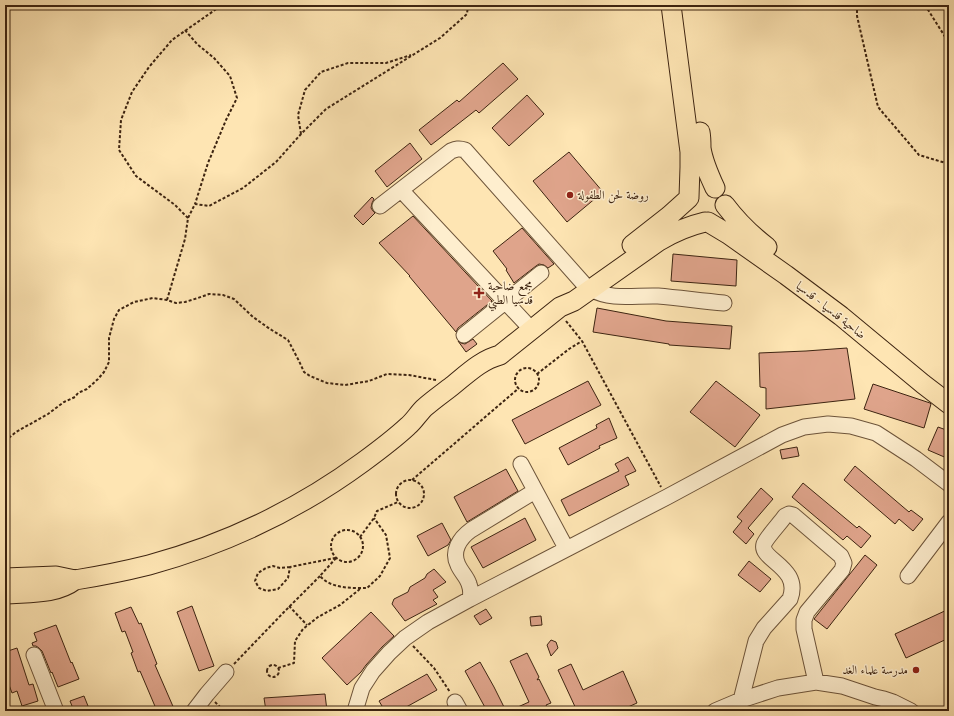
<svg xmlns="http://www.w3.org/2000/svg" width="954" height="716" viewBox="0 0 954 716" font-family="'Old Standard TT',Amiri,serif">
<rect width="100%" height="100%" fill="#fee5b3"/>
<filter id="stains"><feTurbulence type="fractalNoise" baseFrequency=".005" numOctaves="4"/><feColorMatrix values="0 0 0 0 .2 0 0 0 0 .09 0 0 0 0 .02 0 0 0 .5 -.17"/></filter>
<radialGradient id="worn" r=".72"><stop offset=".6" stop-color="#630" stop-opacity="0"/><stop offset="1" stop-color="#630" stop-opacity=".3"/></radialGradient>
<!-- building -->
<path fill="#dfa48b" stroke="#3d2411" d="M 503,63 L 518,79 L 479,113 L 476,110 L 431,145 L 419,130 L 457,100 L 459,102 Z
M 527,95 L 544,114 L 509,146 L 492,128 Z
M 410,143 L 422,159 L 387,187 L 375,171 Z
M 569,152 L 603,192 L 567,222 L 533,181 Z
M 372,197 L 374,199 L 372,203 L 371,208 L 373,211 L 375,213 L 363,225 L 354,216 Z
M 413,216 L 492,301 L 458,328 L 456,332 L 409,276 L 410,276 L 379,243 Z
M 522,228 L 554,264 L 548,268 L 544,265 L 539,264 L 536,266 L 514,283 L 506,270 L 507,269 L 493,251 Z
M 673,254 L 737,260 L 736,286 L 671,281 Z
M 597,308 L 666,321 L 732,326 L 730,349 L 669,345 L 669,344 L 593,332 Z
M 473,339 L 477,344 L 466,352 L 458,341 L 461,343 L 465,344 Z
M 847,348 L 855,399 L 766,409 L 766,388 L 760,387 L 759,353 L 806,351 Z
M 588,381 L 601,405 L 525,444 L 512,420 Z
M 716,381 L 760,415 L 735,447 L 690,412 Z
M 873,384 L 930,403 L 931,404 L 924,428 L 864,409 Z
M 609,418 L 617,438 L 599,446 L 600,448 L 568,465 L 559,448 L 597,428 L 596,425 Z
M 938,427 L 949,431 L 949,459 L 928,450 Z
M 797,447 L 799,456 L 782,459 L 780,450 Z
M 628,457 L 636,471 L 625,476 L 629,485 L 569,516 L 561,500 L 619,471 L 615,464 Z
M 855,466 L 909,512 L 911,510 L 923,519 L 913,531 L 899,519 L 895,524 L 844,480 Z
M 506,469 L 518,491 L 467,522 L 454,497 Z
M 803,483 L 857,528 L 859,526 L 871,536 L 861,548 L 847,536 L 843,540 L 792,497 Z
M 761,488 L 773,499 L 748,528 L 754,534 L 746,544 L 733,532 L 742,521 L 737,517 Z
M 525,518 L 536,540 L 483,568 L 471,547 Z
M 442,523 L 451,540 L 448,545 L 428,556 L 417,536 Z
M 865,555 L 877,565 L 827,629 L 814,619 Z
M 749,561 L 771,579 L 760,592 L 738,575 Z
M 434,569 L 446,582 L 433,590 L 438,597 L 433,600 L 437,604 L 405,621 L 392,604 L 394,599 L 408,592 L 410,587 L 425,578 L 427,574 Z
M 192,606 L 214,666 L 199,671 L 177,612 Z
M 131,607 L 139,624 L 141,623 L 157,664 L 155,665 L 175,711 L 157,711 L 140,671 L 138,672 L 131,653 L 133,652 L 125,631 L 122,632 L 115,613 Z
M 486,609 L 492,618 L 480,625 L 474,616 Z
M 949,609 L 949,638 L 906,658 L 895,634 Z
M 371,612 L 394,636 L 382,647 L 366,665 L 361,672 L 347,685 L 322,658 Z
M 541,616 L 542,625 L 531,626 L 530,617 Z
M 56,625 L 71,663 L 72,662 L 79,679 L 58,687 L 52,672 L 51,673 L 42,651 L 39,648 L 36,646 L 33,646 L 32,643 L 37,641 L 34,633 Z
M 551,640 L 556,642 L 558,648 L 551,656 L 547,645 Z
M 17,648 L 29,685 L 33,684 L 38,701 L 22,706 L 17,691 L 12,693 L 5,674 L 5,652 Z
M 527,653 L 539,677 L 537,680 L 539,679 L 551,703 L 546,705 L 549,711 L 509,711 L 529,702 L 510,661 Z
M 480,662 L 494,687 L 506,711 L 487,711 L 465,671 Z
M 571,664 L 583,690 L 623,671 L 637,703 L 619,711 L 577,711 L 558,670 Z
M 427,674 L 437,690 L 399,711 L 385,711 L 379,701 Z
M 325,694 L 327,711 L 266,711 L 264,698 Z
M 84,696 L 90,711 L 74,711 L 70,701 Z"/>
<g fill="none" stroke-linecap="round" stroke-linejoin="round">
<!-- minor casing -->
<g stroke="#6d543a" stroke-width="17">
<path id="minor" d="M 401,190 L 532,330
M 380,206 L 451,151 C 456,149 459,148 465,150 L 583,283
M 591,289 C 612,301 635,295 658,296 C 680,298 702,301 724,303
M 464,335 L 541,273
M 521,464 L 566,548
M 908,576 L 949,522
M 470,599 C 471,594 471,589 469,584 C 467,577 461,572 458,565 C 451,551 460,538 471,530 L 535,491
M 34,655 L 56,711
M 741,700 L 756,641 L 764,628 L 790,599 C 802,567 759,560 764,544 C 766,538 781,522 785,516 L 789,514 L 793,515 L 841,556 L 844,563 L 842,570 L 807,612 L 804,620 L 804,629 L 816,682
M 455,702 L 460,711
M 194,711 L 207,694 L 226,672
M 355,711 L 362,688 L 373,671 L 389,653 L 405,638 L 428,622 L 470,599 L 667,497 L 782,435 L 804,427 L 828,424 L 851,426 L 876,433 L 916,459 L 949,484
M 715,711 L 741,700 L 778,688 L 816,682 L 842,686 L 875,697 L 884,699 L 893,702 L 911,711"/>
</g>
<!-- major casing -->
<g stroke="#3d2411" stroke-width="21">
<path id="major" d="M 671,5 L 690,152 L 690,167 L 689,197
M 700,132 C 701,137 701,143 701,148 C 703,162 709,175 715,188
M 725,205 C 737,221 750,234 767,247
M 708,222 L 728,234 L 786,275 L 841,316 L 923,384 L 949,404
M 632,245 L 669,216 L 689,198
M 5,578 L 56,576 L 75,580
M 5,594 C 29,592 55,595 75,580 C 100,576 125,571 149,565 C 226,544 299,509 363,462 C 378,451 394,439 408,426 C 414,421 418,414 424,408 C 433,400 443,393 452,386 C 467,374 481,360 500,355 L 560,307 L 574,301 L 659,241 C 674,232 688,226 705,222"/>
</g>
<!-- path -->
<path stroke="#3d2411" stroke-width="2" stroke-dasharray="3 2" stroke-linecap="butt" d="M 857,5 L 857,16 L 878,107 L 919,155 L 949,164
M 925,5 L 949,43
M 185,30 L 197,44 L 214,58 L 230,76 L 237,98 L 226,120 L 208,163 L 195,204
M 301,134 L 298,115 L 305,90 L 321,72 L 348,63 L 386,63 L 411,55
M 188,218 L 175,205 L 136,176 L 119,150 L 121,120 L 132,92 L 149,67 L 172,40 L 222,5
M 167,300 L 185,239 L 188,218 L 195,204 L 209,206 L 243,188 L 276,162 L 301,134 L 326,109 L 440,38 L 467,14 L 468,5
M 566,321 L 582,341 L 661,487
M515 380a12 12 0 1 1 24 0a12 12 0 1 1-24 0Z
M 537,374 L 569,349 L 582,341
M 5,441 L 16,432 L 48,414 L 64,402 L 75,397 L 78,393 L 87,389 L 98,379 L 104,372 L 109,362 L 109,338 L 114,319 L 119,310 L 134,302 L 153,298 L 167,300 L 176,303 L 185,302 L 198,298 L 209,294 L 223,295 L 234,299 L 253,317 L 270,329 L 288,340 L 299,361 L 304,372 L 310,376 L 327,383 L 345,385 L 369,381 L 387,374 L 409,375 L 436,380
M396 494a14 14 0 1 1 28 0a14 14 0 1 1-28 0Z
M 412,480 L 519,388
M331 546a16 16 0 1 1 32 0a16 16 0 1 1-32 0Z
M 360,537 L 374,518 L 377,511 L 398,502
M 336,558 L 320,576 C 331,589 352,588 367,588 L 380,576 L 390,558 L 386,535 L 374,518
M 290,567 L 280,568 L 273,566 L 266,568 L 258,573 L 255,581 L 259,588 L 267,591 L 278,589 L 288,578 L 290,567 L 335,558
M 289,606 L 307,625
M 413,646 L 434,668 L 450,692
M 234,664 L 284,612 L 320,576
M267 671a6 6 0 1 1 12 0a6 6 0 1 1-12 0Z
M 278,668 L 294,663 L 295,641 L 303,629 L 318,617 L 340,605 L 360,589
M 215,702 L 224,711"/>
<!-- minor -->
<use href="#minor" stroke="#feeece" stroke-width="15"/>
<!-- major -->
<use href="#major" stroke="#fee5b3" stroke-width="19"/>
</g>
<!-- markers -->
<g fill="#8f2418" stroke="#feeece" stroke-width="1.5">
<circle cx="570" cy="195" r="4"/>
<path d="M477 287h4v4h4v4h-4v4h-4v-4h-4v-4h4z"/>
<circle cx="916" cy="670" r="4"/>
</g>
<g text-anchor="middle" stroke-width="3" stroke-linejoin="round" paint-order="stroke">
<!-- poi labels -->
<g font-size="12" fill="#3d2411" stroke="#feeece" text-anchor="start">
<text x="578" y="199">روضة لحن الطفولة</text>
<text x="488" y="290">مجمع ضاحية<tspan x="488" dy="14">قدسيا الطبي</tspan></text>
<text x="908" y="674" text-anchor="end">مدرسة علماء الغد</text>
</g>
<!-- street labels -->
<g font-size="12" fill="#3d2411" stroke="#feeece">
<text transform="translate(831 310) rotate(38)" y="4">ضاحية قدسيا - قدسيا</text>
</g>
</g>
<!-- margin -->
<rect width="954" height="716" fill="none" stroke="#fee5b3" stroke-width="20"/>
<rect x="6" y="6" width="942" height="704" fill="none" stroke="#3d2411" stroke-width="2"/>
<rect x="10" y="10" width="934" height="696" fill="none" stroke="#3d2411"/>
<rect width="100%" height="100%" filter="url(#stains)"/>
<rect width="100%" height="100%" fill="url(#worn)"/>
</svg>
